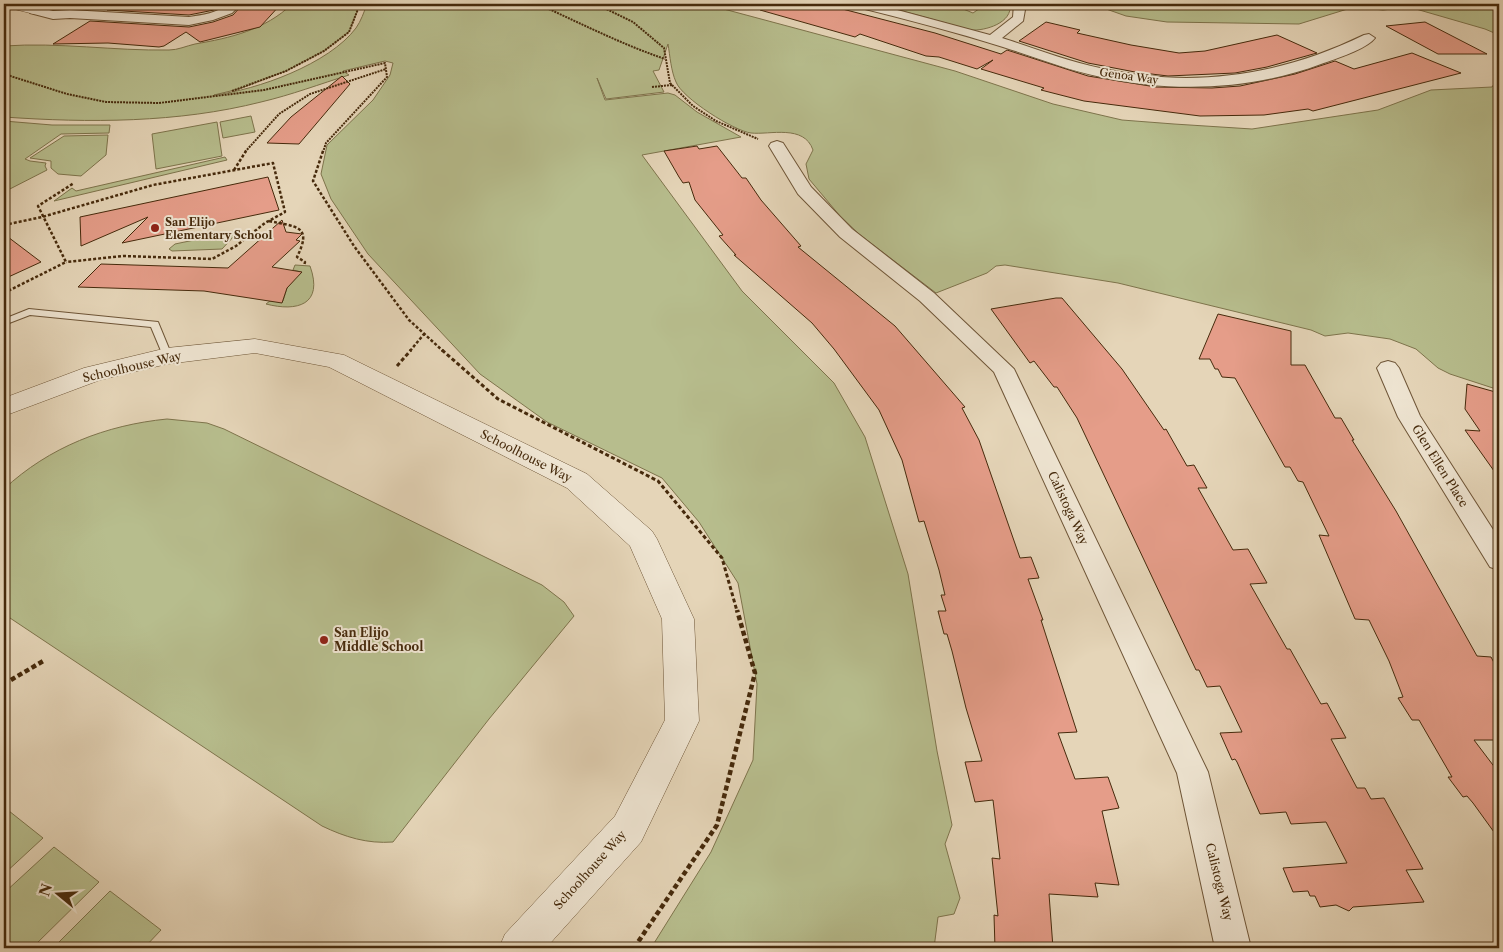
<svg xmlns="http://www.w3.org/2000/svg" width="1503" height="952" viewBox="0 0 1503 952" font-family="'Libre Caslon Text',serif">
<rect width="100%" height="100%" fill="#e5d5b8"/>
<filter id="stains"><feTurbulence type="fractalNoise" baseFrequency=".004" numOctaves="4"/><feColorMatrix values="0 0 0 0 .2 0 0 0 0 .09 0 0 0 0 .02 0 0 0 .5 -.17"/></filter>
<radialGradient id="worn" r=".72"><stop offset=".6" stop-color="#630" stop-opacity="0"/><stop offset="1" stop-color="#630" stop-opacity=".3"/></radialGradient>
<!-- green -->
<path fill="#b7bd8d" stroke="#7e744c" d="M 292,4 L 360,4 L 349,32 L 324,51 L 286,71 L 239,89 L 214,95 C 257,90 329,64 356,28 C 361,21 364,12 367,4 L 705,4 L 955,71 L 1053,104 L 1122,120 L 1174,124 L 1252,129 L 1378,110 L 1431,90 L 1492,87 L 1499,77 L 1499,390 L 1450,374 L 1438,368 L 1416,349 L 1390,339 L 1348,333 L 1325,336 L 1311,330 L 1118,283 L 1005,265 L 996,266 L 987,273 L 936,293 L 859,234 L 840,216 L 809,179 L 806,164 L 813,150 C 804,124 770,135 751,133 C 734,131 682,98 676,82 C 671,71 670,56 668,44 L 659,70 L 653,71 L 664,92 L 606,99 L 597,78 L 605,100 L 668,93 L 675,95 L 697,112 L 741,137 L 642,155 L 742,291 L 834,383 L 865,437 L 908,574 L 937,751 L 952,825 L 945,844 L 960,898 L 954,914 L 938,917 L 934,948 L 651,948 L 711,852 L 753,760 L 757,684 L 738,583 L 699,522 L 662,478 L 547,422 L 480,374 L 368,254 L 331,199 L 321,174 L 327,145 L 373,100 L 390,75 L 393,63 L 385,61 L 343,71 L 349,75 C 320,84 291,95 261,102 C 178,123 89,123 4,117 L 4,46 C 59,42 114,51 169,50 C 178,50 186,46 195,44 C 230,38 265,30 292,4 Z
M 877,4 L 951,4 L 973,13 L 986,4 L 1010,4 C 1013,23 985,31 971,30 Z
M 1092,4 L 1188,4 L 1276,7 L 1284,4 L 1499,4 L 1499,35 L 1485,29 L 1409,7 L 1383,10 L 1354,7 L 1299,24 L 1167,22 L 1126,16 Z
M 251,116 L 255,132 L 223,138 L 220,122 Z
M 4,121 L 52,125 L 110,125 L 109,133 L 61,134 L 25,159 L 30,161 L 46,163 L 45,166 L 47,170 L 4,192 Z
M 217,122 L 222,156 L 156,169 L 152,134 Z
M 108,135 L 106,155 L 81,176 L 58,174 L 51,168 L 51,161 L 30,158 L 64,136 Z
M 225,157 L 227,160 L 54,201 L 72,188 L 76,191 Z
M 233,232 L 236,234 L 222,249 L 172,251 L 169,249 L 175,244 Z
M 295,265 L 310,266 C 324,305 297,312 266,304 L 270,301 L 283,301 L 287,288 L 301,272 L 293,270 Z
M 167,419 L 207,423 L 224,429 L 542,585 L 564,602 L 574,616 L 489,719 L 393,842 C 367,844 345,837 322,826 L 4,614 L 4,489 C 49,447 106,425 167,419 Z
M 4,807 L 43,838 L 4,874 Z
M 54,847 L 99,882 L 32,948 L 4,948 L 4,893 Z
M 110,891 L 161,930 L 144,948 L 53,948 Z"/>
<!-- building -->
<path fill="#e59d89" stroke="#462a0c" d="M 117,4 L 225,4 L 214,10 L 189,15 L 107,10 Z
M 243,4 L 281,4 L 260,27 L 200,42 L 186,32 L 164,46 L 159,47 L 108,43 L 53,44 L 90,21 L 189,27 L 213,22 L 233,15 Z
M 761,4 L 827,5 L 935,33 L 1001,54 L 1007,50 L 1088,76 L 1156,87 L 1212,88 L 1240,86 L 1295,74 L 1335,61 L 1354,69 L 1412,53 L 1461,73 L 1313,111 L 1308,109 L 1264,115 L 1200,116 L 1084,101 L 1041,90 L 1044,88 L 981,69 L 993,60 L 977,69 L 939,57 L 926,56 L 860,34 L 855,37 L 760,10 Z
M 1046,22 L 1080,30 L 1077,33 L 1131,45 L 1179,53 L 1205,51 L 1277,35 L 1317,53 L 1267,67 L 1235,73 L 1168,76 L 1135,72 L 1088,63 L 1019,41 Z
M 1425,22 L 1487,54 L 1438,54 L 1386,26 Z
M 342,76 L 350,84 L 299,144 L 267,143 L 291,117 Z
M 697,146 L 699,149 L 717,146 L 742,178 L 746,178 L 761,200 L 801,246 L 798,247 L 895,326 L 965,407 L 962,408 L 979,440 L 1020,558 L 1031,557 L 1039,578 L 1028,579 L 1043,620 L 1041,620 L 1077,732 L 1058,733 L 1075,779 L 1108,777 L 1119,808 L 1102,811 L 1119,885 L 1095,883 L 1098,897 L 1049,894 L 1053,948 L 995,948 L 994,915 L 998,916 L 992,858 L 1000,859 L 993,800 L 975,802 L 965,762 L 982,761 L 966,708 L 952,651 L 947,634 L 944,634 L 938,611 L 946,611 L 941,595 L 945,595 L 939,570 L 924,521 L 919,522 L 902,460 L 879,410 L 834,349 L 812,323 L 734,255 L 736,255 L 719,236 L 723,235 L 695,200 L 689,182 L 683,183 L 679,177 L 664,151 Z
M 268,177 L 279,210 L 122,243 L 148,217 L 81,246 L 80,217 Z
M 282,220 L 286,232 L 302,234 L 296,240 L 300,241 L 272,267 L 302,272 L 287,288 L 282,303 L 204,291 L 78,287 L 101,264 L 228,268 Z
M 4,234 L 41,262 L 4,279 Z
M 1056,298 L 1062,298 L 1122,369 L 1164,430 L 1166,429 L 1187,466 L 1194,465 L 1207,488 L 1198,488 L 1233,550 L 1248,549 L 1267,583 L 1250,584 L 1287,649 L 1290,649 L 1321,704 L 1327,703 L 1346,738 L 1331,739 L 1357,788 L 1365,788 L 1371,799 L 1384,798 L 1423,869 L 1406,870 L 1424,902 L 1353,907 L 1349,911 L 1336,905 L 1320,907 L 1315,896 L 1310,896 L 1308,891 L 1293,892 L 1283,868 L 1347,863 L 1326,822 L 1291,824 L 1286,812 L 1260,814 L 1237,762 L 1235,759 L 1232,760 L 1220,733 L 1242,732 L 1220,686 L 1207,687 L 1199,670 L 1196,670 L 1077,418 L 1057,387 L 1054,387 L 1034,361 L 1030,363 L 991,309 Z
M 1218,314 L 1291,331 L 1291,365 L 1305,365 L 1335,418 L 1341,418 L 1354,440 L 1352,440 L 1396,511 L 1477,656 L 1491,657 L 1499,672 L 1499,740 L 1474,740 L 1499,773 L 1499,839 L 1473,803 L 1467,796 L 1463,797 L 1448,777 L 1452,777 L 1419,720 L 1412,720 L 1398,698 L 1403,697 L 1389,661 L 1369,620 L 1355,619 L 1319,535 L 1329,536 L 1303,482 L 1298,481 L 1290,467 L 1285,467 L 1235,378 L 1222,377 L 1218,369 L 1215,369 L 1210,359 L 1199,359 Z
M 1467,384 L 1499,393 L 1499,478 L 1465,430 L 1480,431 L 1465,409 Z"/>
<g fill="none" stroke-linecap="round" stroke-linejoin="round">
<!-- service casing -->
<g stroke="#6e5537" stroke-width="2">
<path id="service" d="M 29,309 L 158,322 L 172,356 L 167,359 L 164,358 L 151,327 L 30,315 L 4,325 L 4,319 Z"/>
</g>
<!-- minor casing -->
<g stroke="#6e5537" stroke-width="2">
<path id="minor" d="M 228,4 L 241,4 L 232,13 L 213,20 L 189,25 L 70,18 L 53,19 L 30,13 L 28,10 L 34,6 L 53,11 L 70,10 L 189,17 C 202,15 218,13 228,4 Z
M 855,4 L 875,4 L 990,35 L 1013,17 L 1014,4 L 1026,4 L 1023,21 L 1002,38 C 1034,48 1066,61 1100,68 C 1192,89 1280,76 1364,35 L 1369,34 L 1375,38 C 1367,49 1335,59 1321,64 C 1252,90 1173,93 1101,77 C 1067,70 1035,57 1003,47 C 955,32 906,19 857,7 Z
M 777,141 L 783,143 L 811,187 L 852,229 L 934,293 L 1014,369 L 1208,772 L 1251,948 L 1215,948 L 1177,773 L 994,372 L 920,301 L 840,237 L 798,194 L 769,146 L 771,143 Z
M 1388,361 L 1395,363 L 1399,368 L 1420,416 L 1499,539 L 1499,570 L 1490,567 L 1398,417 L 1377,368 L 1381,363 Z"/>
</g>
<!-- tertiary casing -->
<g stroke="#6e5537" stroke-width="1">
<path id="tertiary" d="M 4,4 L 27,4 L 39,7 L 41,10 L 39,13 L 34,14 L 6,7 Z
M 255,339 L 344,355 L 587,474 L 652,531 L 657,539 L 694,619 L 699,721 L 641,842 L 546,948 L 499,948 L 505,934 L 615,816 L 665,720 L 662,619 L 630,546 L 567,488 L 329,367 L 255,353 L 167,364 L 100,380 L 4,416 L 4,398 L 84,368 L 167,348 Z"/>
</g>
<!-- path-far3 -->
<path stroke="#462a0c" stroke-width="2" stroke-dasharray="2 1" stroke-linecap="butt" d="M 538,4 C 580,23 621,44 665,59
M 596,4 L 633,22 L 664,48 L 670,83 L 693,106 L 716,121 L 758,139
M 4,74 L 67,94 L 106,102 L 159,103 L 264,90 L 385,63 L 387,77 L 326,143 L 323,152
M 652,87 L 672,85
M 232,91 L 286,71 L 324,51 L 349,32 L 360,4
M 245,152 L 279,114 L 310,94 L 386,69"/>
<!-- path-far2 -->
<path stroke="#462a0c" stroke-width="2.5" stroke-dasharray="3 2" stroke-linecap="butt" d="M 323,151 L 313,181 L 354,246 L 409,320 L 443,351
M 234,170 L 246,151
M 269,221 C 296,227 313,225 297,257 L 305,262 L 304,266
M 4,225 L 42,217 L 153,185 L 273,163 L 285,212 L 265,223 L 236,246 L 212,259 L 123,256 L 66,262
M 4,293 L 66,262 L 38,206 L 74,183
M 410,351 L 424,334"/>
<!-- path-far1 -->
<path stroke="#462a0c" stroke-width="3" stroke-dasharray="4 2.5" stroke-linecap="butt" d="M 442,350 L 498,399 L 658,481 L 722,558 L 737,611
M 397,366 L 411,350"/>
<!-- path -->
<path stroke="#462a0c" stroke-width="4.5" stroke-dasharray="5 3" stroke-linecap="butt" d="M 4,684 L 45,660
M 634,948 L 717,825 L 755,673 L 737,610"/>
<!-- service -->
<use href="#service" fill="#eee4d1" fill-rule="evenodd"/>
<!-- minor -->
<use href="#minor" fill="#eee4d1" fill-rule="evenodd"/>
<!-- tertiary -->
<use href="#tertiary" fill="#eee4d1" fill-rule="evenodd"/>
</g>
<!-- markers -->
<g fill="#8f2418" stroke="#eee4d1" stroke-width="2">
<circle cx="155" cy="228" r="5"/>
<circle cx="324" cy="640" r="5"/>
</g>
<g text-anchor="middle" stroke-width="4" stroke-linejoin="round" paint-order="stroke">
<!-- far-street labels -->
<g font-size="11" fill="#462a0c" stroke="#eee4d1">
<text transform="translate(1129 76) rotate(8)" y="4">Genoa Way</text>
</g>
<!-- far-poi labels -->
<g font-size="11" font-weight="bold" fill="#462a0c" stroke="#eee4d1" text-anchor="start">
<text x="165" y="226">San Elijo<tspan x="165" dy="13">Elementary School</tspan></text>
</g>
<!-- street labels -->
<g font-size="12" fill="#462a0c" stroke="#eee4d1">
<text transform="translate(132 367) rotate(-13)" y="4">Schoolhouse Way</text>
<text transform="translate(526 456) rotate(27)" y="4">Schoolhouse Way</text>
<text transform="translate(1440 466) rotate(58)" y="4">Glen Ellen Place</text>
<text transform="translate(1068 508) rotate(65)" y="4">Calistoga Way</text>
<text transform="translate(590 870) rotate(-48)" y="4">Schoolhouse Way</text>
<text transform="translate(1219 882) rotate(76)" y="4">Calistoga Way</text>
</g>
<!-- poi labels -->
<g font-size="12" font-weight="bold" fill="#462a0c" stroke="#eee4d1" text-anchor="start">
<text x="334" y="637">San Elijo<tspan x="334" dy="14">Middle School</tspan></text>
</g>
</g>
<!-- margin -->
<rect width="1503" height="952" fill="none" stroke="#e5d5b8" stroke-width="20"/>
<rect x="5" y="5" width="1493" height="942" fill="none" stroke="#462a0c" stroke-width="2.5"/>
<rect x="10" y="10" width="1483" height="932" fill="none" stroke="#462a0c"/>
<!-- north arrow -->
<g transform="translate(58 894) rotate(288)" stroke="#eee4d1" stroke-width="4" paint-order="stroke">
<path d="M0-4L9 19L0 12L-9 19Z" fill="#462a0c"/>
<text y="-8" font-size="14" font-weight="bold" text-anchor="middle" fill="#462a0c">N</text>
</g>
<rect width="100%" height="100%" filter="url(#stains)"/>
<rect width="100%" height="100%" fill="url(#worn)"/>
</svg>
